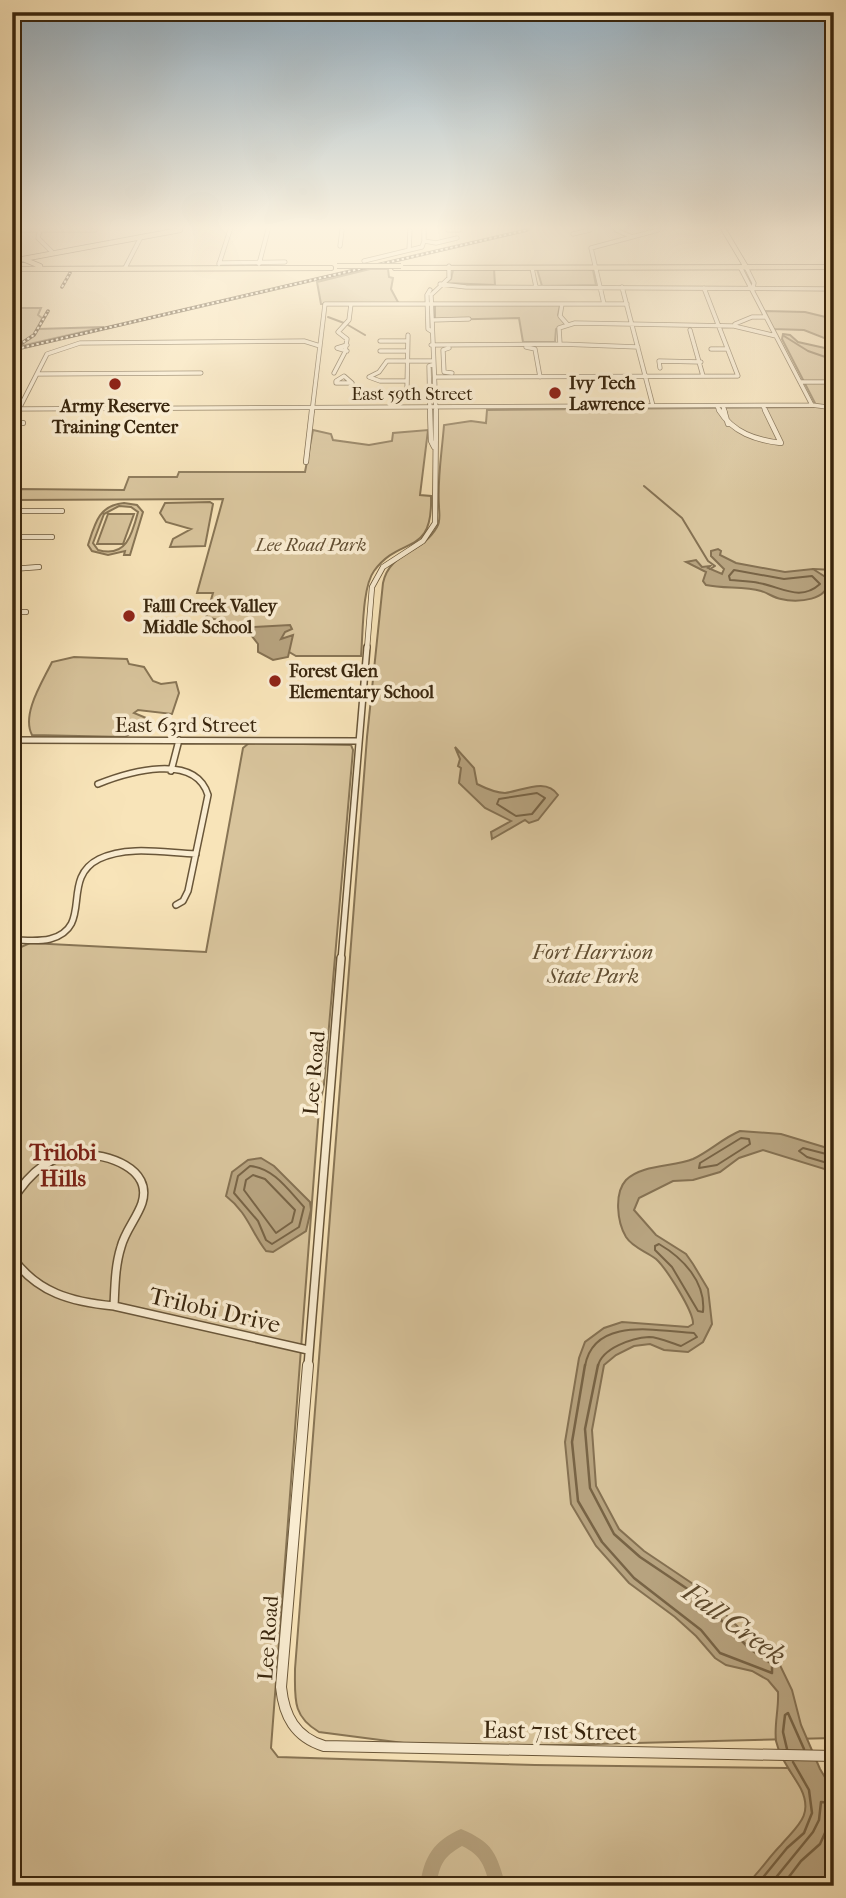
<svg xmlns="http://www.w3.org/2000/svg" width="846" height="1898" viewBox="0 0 846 1898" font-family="'IM FELL French Canon',serif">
<rect width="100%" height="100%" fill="#f8e4b9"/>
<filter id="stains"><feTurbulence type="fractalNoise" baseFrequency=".00286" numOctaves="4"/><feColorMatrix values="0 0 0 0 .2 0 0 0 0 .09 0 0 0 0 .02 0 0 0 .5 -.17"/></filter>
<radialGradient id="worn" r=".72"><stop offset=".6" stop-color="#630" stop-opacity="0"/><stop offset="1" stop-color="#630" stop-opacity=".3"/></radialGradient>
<!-- green -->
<path fill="#d8c49c" stroke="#887555" stroke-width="2" fill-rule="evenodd" d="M 370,269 L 388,269 L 389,277 L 393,278 L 391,289 L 399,304 L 321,304 L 317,282 Z
M 458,269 L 494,269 L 495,285 L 446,283 L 451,279 L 453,270 Z
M 537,269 L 588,269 L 593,270 L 596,285 L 542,286 Z
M 435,305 L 560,305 L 558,315 L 565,324 L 556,329 L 555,342 L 523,342 L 519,318 L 435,320 Z
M 12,308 L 41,308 L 38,315 L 42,318 L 38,329 L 104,327 L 12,348 Z
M 765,311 L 805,312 L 834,319 L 834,345 L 827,339 L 804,330 L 773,329 Z
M 783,334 L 790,335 L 798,342 L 834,350 L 834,1738 L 442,1748 L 319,1732 C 292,1716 295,1699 295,1669 L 367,737 L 383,583 C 390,551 421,555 437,527 C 441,521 439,513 439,506 C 437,479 442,452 444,425 L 471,421 L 486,423 L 487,410 L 817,407 L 782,339 Z
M 313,430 L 331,434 L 333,440 L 369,445 L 392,441 L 393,433 L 428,430 L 420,495 L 431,496 C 433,558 401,534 374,571 C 362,587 363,635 361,656 L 296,656 L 247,627 L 206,617 L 213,593 L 197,593 L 223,499 L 16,500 L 20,489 L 124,490 L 129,477 L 177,477 L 179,472 L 305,472 Z
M 210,502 L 213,504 L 205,546 L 170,547 L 173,539 L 191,529 L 166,522 L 160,513 L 165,503 Z
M 124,503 L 137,505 L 143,512 L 130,555 L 124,555 L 125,551 L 108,555 L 92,551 L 88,545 C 95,523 99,505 124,503 ZM 119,506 L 131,507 L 138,512 C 132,535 126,558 98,550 L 93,543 L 104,514 Z
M 108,514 L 134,514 L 123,544 L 97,544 Z
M 74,657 L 127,659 L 129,664 L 144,667 L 153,681 L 161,684 L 176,682 L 179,693 L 172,714 L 138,710 L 134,713 L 151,720 L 125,737 L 32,735 C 21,714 43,681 52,662 Z
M 249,743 L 351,745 L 353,750 L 324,1084 L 319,1109 L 271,1748 L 278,1757 L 535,1765 L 788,1768 L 823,1819 L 783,1886 L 12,1886 L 12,951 L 30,943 L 206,952 L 243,748 Z"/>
<!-- water -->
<path fill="#b7a37f" stroke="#857152" stroke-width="2" d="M 718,549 L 721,551 L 720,555 L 736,563 L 785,572 L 813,569 L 827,578 C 832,601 796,603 781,599 C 774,598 768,593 761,591 C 744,586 724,589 706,585 L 703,581 L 706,572 L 686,562 L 696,560 L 702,567 L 710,566 L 708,568 L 722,574 L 724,569 L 711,556 L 711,551 Z
M 290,625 L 292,629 L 285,632 L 281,639 L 293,635 L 288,657 L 273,660 L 258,652 L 258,644 L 247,630 L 254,627 Z
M 455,747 L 474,768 L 477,784 C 485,788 495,793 505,793 C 522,791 546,777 558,795 L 538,820 L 529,823 L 525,820 L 492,839 L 491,832 L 511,821 L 485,808 L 459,783 L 461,768 L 458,766 L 460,759 Z
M 740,1131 L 781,1134 L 834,1150 L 834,1172 L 763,1150 L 739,1158 L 720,1172 L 693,1180 L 673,1181 L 639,1198 L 634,1210 L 656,1235 L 686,1254 L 693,1264 L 708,1289 L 712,1324 L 703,1342 L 688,1352 L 664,1350 L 650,1344 L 634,1346 L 616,1355 L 604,1365 L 592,1430 L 596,1486 L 619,1529 L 644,1551 L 699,1588 L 755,1644 L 777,1659 L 792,1690 L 801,1725 L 820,1769 L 834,1792 L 834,1886 L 745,1886 C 759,1873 768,1858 781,1845 C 796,1827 814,1816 801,1789 C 793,1774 780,1759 776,1741 C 774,1725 779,1708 778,1692 L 768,1680 L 752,1671 L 726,1665 L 715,1658 L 696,1636 L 675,1617 L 629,1583 L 596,1546 L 571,1504 L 565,1442 L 579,1358 L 585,1342 L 604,1328 L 622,1322 L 688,1327 L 693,1324 C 694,1312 666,1268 656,1259 C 646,1251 633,1248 626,1237 C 617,1222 614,1193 626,1180 C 642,1164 674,1167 693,1159 C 710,1151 723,1138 740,1131 Z
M 261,1158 L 274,1166 L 310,1202 L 311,1210 L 306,1231 L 273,1252 L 266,1251 C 251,1232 248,1213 226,1196 L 232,1172 L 248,1160 Z"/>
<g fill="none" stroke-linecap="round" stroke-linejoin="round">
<!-- shore-far1 -->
<path stroke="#786446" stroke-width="2" d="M 734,570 L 784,579 L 812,576 L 820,584 C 800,602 782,587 759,583 C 750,581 740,581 730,580 L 729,576 Z
M 537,793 L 545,798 L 532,814 L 516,816 L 497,804 L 499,799 Z
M 741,1138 L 749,1139 L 750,1144 L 717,1165 L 699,1168 L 700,1163 Z
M 834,1156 L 803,1148 L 799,1151 L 807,1157 L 834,1165
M 250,1166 C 274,1168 289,1191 304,1207 L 299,1227 L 272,1244 L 266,1240 L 258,1221 L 234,1193 L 238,1176 Z
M 253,1175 L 265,1179 L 295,1210 L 292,1222 L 276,1233 L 244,1190 L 246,1180 Z
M 659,1244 C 683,1258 706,1282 703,1312 L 698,1311 L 672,1267 L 655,1250 L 655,1246 Z
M 585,1366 C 594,1316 657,1331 694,1333 L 697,1337 L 681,1346 C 671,1343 659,1337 649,1337 C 632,1338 602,1348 598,1366"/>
<!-- shore -->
<path stroke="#786446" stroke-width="2.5" d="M 585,1365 L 572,1442 L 578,1501 L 602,1542 L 634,1578 L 701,1630 L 720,1653 L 772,1673 L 772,1664 L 750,1649 L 695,1594 L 640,1557 L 614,1534 L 590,1488 L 585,1429 L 598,1365
M 787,1749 L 783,1732 L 785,1715 L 788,1713 L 804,1749
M 756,1886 L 787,1848 L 804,1833 L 812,1813 L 809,1790 L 793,1762
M 769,1886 L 813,1832 L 819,1820 L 821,1802 L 834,1803
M 782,1886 L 801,1861 L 820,1844 L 834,1813"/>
<!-- stream -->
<path stroke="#857152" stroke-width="2" d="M 328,317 L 344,323
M 348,325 L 365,335
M 784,336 L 808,351 L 834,360
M 644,486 L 682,518 L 708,561 L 715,566 L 710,569
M 813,569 L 834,570"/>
<!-- river -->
<path fill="#b7a37f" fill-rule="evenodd" d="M 461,1829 C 494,1843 496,1853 506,1886 L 490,1886 C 484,1865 482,1856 462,1846 C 443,1857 440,1864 436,1886 L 420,1886 C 424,1857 433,1841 461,1829 Z"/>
<!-- minor-far4 casing -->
<g stroke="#695639" stroke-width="5">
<path id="minor-far4" d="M 15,230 L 95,230
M 40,230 L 38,238 L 52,252
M 424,230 L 424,241
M 448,230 L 459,230
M 616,230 L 630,236
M 573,234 L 590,230
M 424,241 L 436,243 L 457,238
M 340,246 L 342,230
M 409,250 L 410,230
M 364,261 L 422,247 L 424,241
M 219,263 L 285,262
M 219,264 L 230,230
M 259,264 L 268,230
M 740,267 L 812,405
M 746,267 L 754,283 L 753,288
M 125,268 L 141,237
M 532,268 L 536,287
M 440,284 L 466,287 L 834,289
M 622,287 L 653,406
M 430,290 L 427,295 L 428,329 L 431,331
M 562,304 L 560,316 L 567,324
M 604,304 L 591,248 L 658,230
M 433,320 L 469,319
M 735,324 L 752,317 L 764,317
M 690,330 L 703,376
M 380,341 L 407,341
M 560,344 L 638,347
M 347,345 L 337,348 L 347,351
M 431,345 L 560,344 L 559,328 L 575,323 L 734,326 L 776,336
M 526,347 L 535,349 L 540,377
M 449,348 L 443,350 L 444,372 L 452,373
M 711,349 L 727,349
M 380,351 L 407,351
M 660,368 L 659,361 L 701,362
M 334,373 L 345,352 L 347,339 L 338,332 L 349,320 L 351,304
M 37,374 L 201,373
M 344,376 L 352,383 L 336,383 L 336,381 Z
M 435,377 L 738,376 L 704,288
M 407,381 L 380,381 L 369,377 L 379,372 L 387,361 L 432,361
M 800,382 L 834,382
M 407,388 L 408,335
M 717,406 L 720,412
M 723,406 L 725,412
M 763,406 L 766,412
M 12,409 L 812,405 L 834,408
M 19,409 L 47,354 L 80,343 L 304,341 L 320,346
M 312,412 L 325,304 L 627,304
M 430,412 L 429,366 L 432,365
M 436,412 L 431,295 L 449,278 L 449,266"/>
</g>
<!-- minor-far3 casing -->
<g stroke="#695639" stroke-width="6">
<path id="minor-far3" d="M 430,410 L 431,441 L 434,447
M 719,410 C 733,433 756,440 781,443 L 765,410
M 724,410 L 728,424
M 12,423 L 23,423
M 306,462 L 312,410
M 12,511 L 62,511
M 12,537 L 52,537
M 12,569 L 39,567
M 12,612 L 26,612
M 367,649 L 372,587 L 383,567 L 423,541 L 435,523 L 436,410"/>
</g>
<!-- minor-far2 casing -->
<g stroke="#695639" stroke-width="8">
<path id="minor-far2" d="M 12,740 L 359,741
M 171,771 L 179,740
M 98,784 C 128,772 195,752 208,795 L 188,891 L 183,901 L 176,905
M 12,940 C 24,940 38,942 50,939 C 95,927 59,879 99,859 C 128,845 166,853 196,854
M 341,960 L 367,647"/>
</g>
<!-- minor-far1 casing -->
<g stroke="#695639" stroke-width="10">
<path id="minor-far1" d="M 12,1201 C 27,1176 49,1154 80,1154 C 107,1154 153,1168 142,1203 C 137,1218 125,1231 121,1247 C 115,1266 115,1286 114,1306 C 72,1302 37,1293 12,1257
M 114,1306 L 308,1350
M 308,1366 L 341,958"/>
</g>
<!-- minor casing -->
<g stroke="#695639" stroke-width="12">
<path id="minor" d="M 308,1365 L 281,1687 C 284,1716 295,1737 324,1746 L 834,1756"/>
</g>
<!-- major casing -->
<g stroke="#39260e" stroke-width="6">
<path id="major" d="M 724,230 L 746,267
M 23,259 L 40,266
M 12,261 L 180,230
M 395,268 L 834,267
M 12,269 L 331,268"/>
</g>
<!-- minor-far4 -->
<use href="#minor-far4" stroke="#faedd2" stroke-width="3.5"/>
<!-- minor-far3 -->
<use href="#minor-far3" stroke="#faedd2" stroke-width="4.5"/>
<!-- minor-far2 -->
<use href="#minor-far2" stroke="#faedd2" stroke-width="5"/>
<!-- minor-far1 -->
<use href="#minor-far1" stroke="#faedd2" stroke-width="7"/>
<!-- minor -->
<use href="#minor" stroke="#faedd2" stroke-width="10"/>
<!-- major -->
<use href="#major" stroke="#f8e4b9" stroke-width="4.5"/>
<!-- rail casing -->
<g stroke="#39260e" stroke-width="3.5">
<path id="rail" d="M 62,287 L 70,273
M 19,345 L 34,335 L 48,311
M 12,350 L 527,230"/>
</g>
<!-- rail -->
<use href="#rail" stroke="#faedd2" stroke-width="2" stroke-dasharray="2.5" stroke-linecap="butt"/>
<!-- major-bridge casing -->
<g stroke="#39260e" stroke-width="6" stroke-linecap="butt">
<path id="major-bridge" d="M 337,266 L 401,266"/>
</g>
<!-- major-bridge -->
<use href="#major-bridge" stroke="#f8e4b9" stroke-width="4.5"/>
</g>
<!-- sky -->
<linearGradient id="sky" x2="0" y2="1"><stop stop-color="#94adbe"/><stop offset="0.46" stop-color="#fcf3e0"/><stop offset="1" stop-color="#fcf3e0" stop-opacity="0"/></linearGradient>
<rect width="846" height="495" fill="url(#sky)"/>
<!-- markers -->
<g fill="#8f2418" stroke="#faedd2" stroke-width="2.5">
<circle cx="115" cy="384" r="7"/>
<circle cx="555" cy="393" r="7"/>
<circle cx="129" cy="616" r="7"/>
<circle cx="275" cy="681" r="7"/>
</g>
<g text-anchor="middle" stroke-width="7" stroke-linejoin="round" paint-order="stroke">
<!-- far-poi labels -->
<g font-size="18" font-weight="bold" fill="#39260e" stroke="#faedd2" text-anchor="start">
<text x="569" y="389">Ivy Tech<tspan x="569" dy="21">Lawrence</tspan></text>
<text x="115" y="412" text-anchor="middle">Army Reserve<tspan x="115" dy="21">Training Center</tspan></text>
<text x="143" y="612">Falll Creek Valley<tspan x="143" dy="21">Middle School</tspan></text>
<text x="289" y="677">Forest Glen<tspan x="289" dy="21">Elementary School</tspan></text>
</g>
<!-- far-street labels -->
<g font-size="18" fill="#39260e" stroke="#faedd2">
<text x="412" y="400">East 59th Street</text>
</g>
<!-- far-park labels -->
<g font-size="18" font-style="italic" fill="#614e32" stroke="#faedd2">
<text x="311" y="551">Lee Road Park</text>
</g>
<!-- street labels -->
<g font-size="21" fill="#39260e" stroke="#faedd2">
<text x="186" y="732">East 63rd Street</text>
<text transform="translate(314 1073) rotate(-85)" y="7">Lee Road</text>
<text transform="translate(268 1638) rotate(-86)" y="7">Lee Road</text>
</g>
<!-- park labels -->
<g font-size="21" font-style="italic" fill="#614e32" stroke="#faedd2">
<text x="593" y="959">Fort Harrison<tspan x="593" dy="24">State Park</tspan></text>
</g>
<!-- neighbourhood labels -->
<g font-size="23" font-weight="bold" fill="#7a1f14" stroke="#faedd2">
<text x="63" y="1160">Trilobi<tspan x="63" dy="26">Hills</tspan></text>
</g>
<!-- near-street labels -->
<g font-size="24" fill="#39260e" stroke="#faedd2">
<text transform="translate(215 1310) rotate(13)" y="8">Trilobi Drive</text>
<text transform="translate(560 1731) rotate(1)" y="8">East 71st Street</text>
</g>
<!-- near-water labels -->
<g font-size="28" font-style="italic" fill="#5f4c30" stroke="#faedd2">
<text transform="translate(735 1623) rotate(36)" y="10">Fall Creek</text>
</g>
</g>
<!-- margin -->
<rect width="846" height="1898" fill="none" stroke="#f8e4b9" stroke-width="42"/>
<rect x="14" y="14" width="818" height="1870" fill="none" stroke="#39260e" stroke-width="3.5"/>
<rect x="21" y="21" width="804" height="1856" fill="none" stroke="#39260e" stroke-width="2"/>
<rect width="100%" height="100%" filter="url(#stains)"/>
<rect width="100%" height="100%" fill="url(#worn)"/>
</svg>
